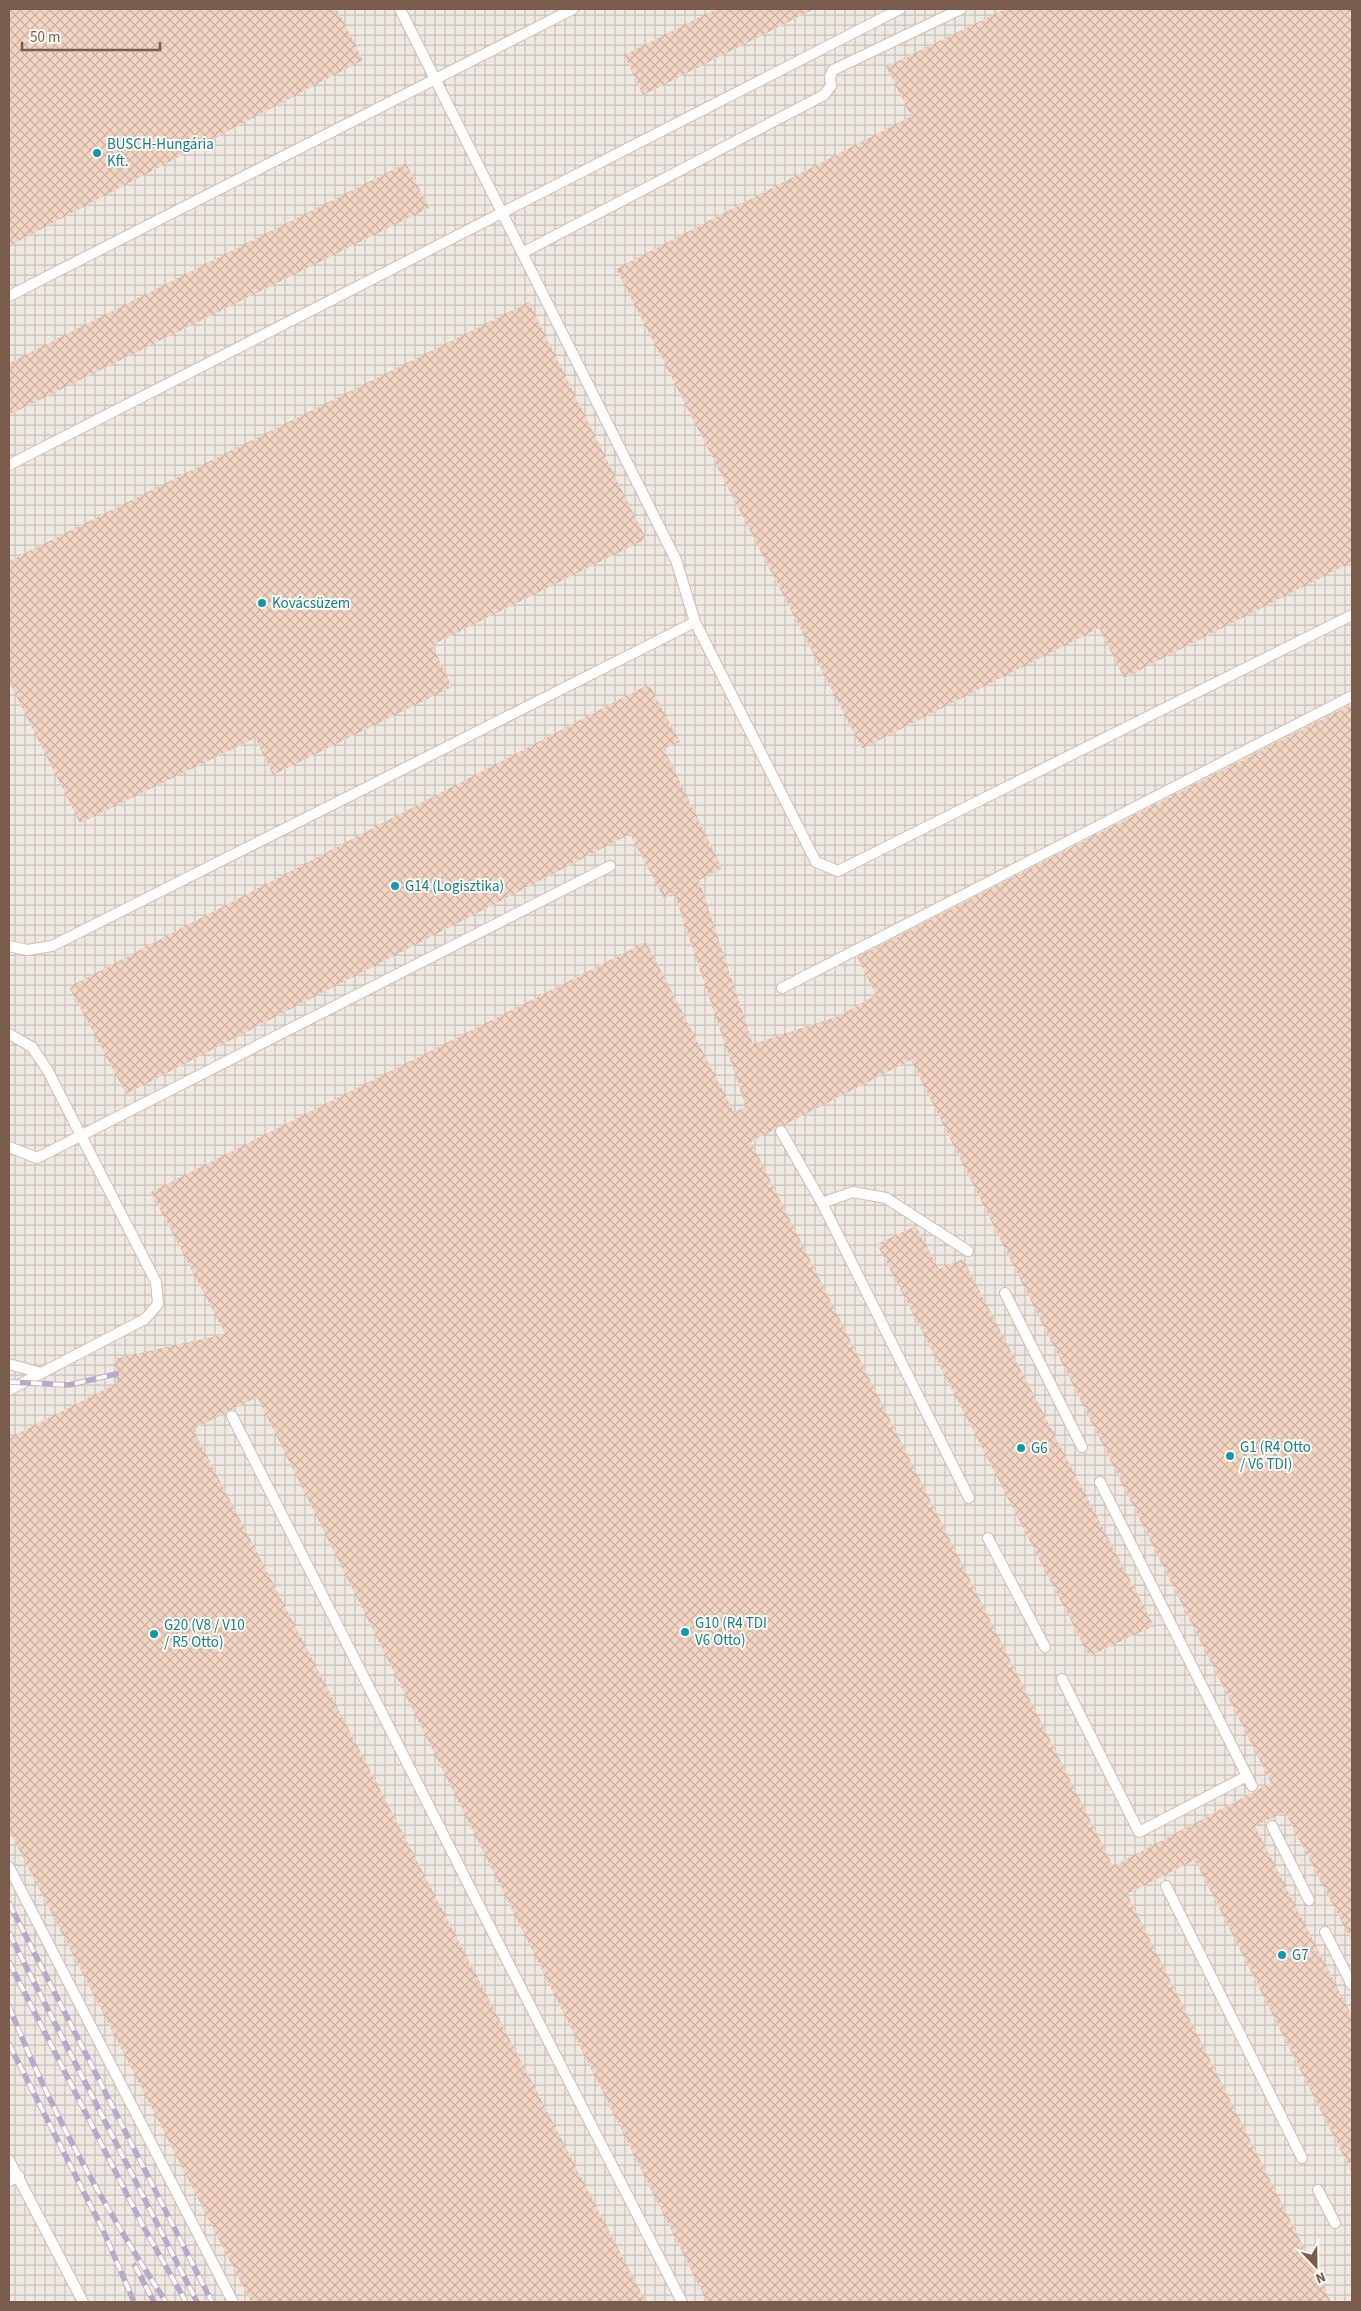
<svg xmlns="http://www.w3.org/2000/svg" width="1361" height="2311" viewBox="0 0 1361 2311" font-family="'Source Sans 3',sans-serif">
<defs>
<pattern id="industrial-grid" width="8" height="8" patternUnits="userSpaceOnUse" patternTransform="scale(1.25)"><rect width="8" height="8" fill="#efe9e4"/><path d="M0 4h8M4 0v8" fill="none" stroke="#c7c0bb"/></pattern>
<pattern id="building-cross-hatch" width="8" height="8" patternUnits="userSpaceOnUse" patternTransform="scale(1.25)"><rect width="8" height="8" fill="#f3d5c3"/><path d="M0 0l8 8M0 8l8-8" fill="none" stroke="#cab0a1"/></pattern>
</defs>
<rect width="100%" height="100%" fill="#fdf6ec"/>
<!-- industrial -->
<path fill="url(#industrial-grid)" d="M 9,9 L 1352,9 L 1352,2302 L 9,2302 Z"/>
<!-- building -->
<path fill="url(#building-cross-hatch)" fill-rule="evenodd" d="M 9,9 L 337,9 L 363,60 L 9,246 Z
M 716,9 L 814,9 L 643,95 L 624,55 Z
M 1005,9 L 1352,9 L 1352,562 L 1124,678 L 1099,628 L 862,749 L 616,269 L 911,116 L 886,67 Z
M 406,163 L 429,208 L 9,415 L 9,363 Z
M 529,302 L 646,539 L 432,645 L 452,687 L 273,775 L 255,738 L 80,823 L 9,682 L 9,561 Z
M 649,684 L 680,742 L 664,749 L 722,868 L 699,880 L 753,1044 L 839,1016 L 876,995 L 857,957 L 1352,704 L 1352,1942 L 1285,1812 L 1255,1826 L 1352,2016 L 1352,2173 L 1195,1860 L 1127,1894 L 1331,2302 L 707,2302 L 257,1397 L 193,1429 L 646,2302 L 251,2302 L 9,1830 L 9,1438 L 117,1383 L 113,1359 L 225,1334 L 151,1192 L 646,942 L 734,1112 L 746,1107 L 674,893 L 664,898 L 630,834 L 126,1094 L 69,987 ZM 911,1060 L 1271,1783 L 1113,1866 L 751,1142 L 774,1130 L 778,1125 L 784,1125 Z
M 916,1226 L 939,1269 L 963,1259 L 1154,1626 L 1089,1656 L 877,1244 Z"/>
<g fill="none" stroke-linecap="round" stroke-linejoin="round">
<!-- lane casing -->
<g stroke="#d1beb0" stroke-width="12">
<path id="lane" d="M 400,9 L 676,560 L 695,622 L 816,862 L 838,871 L 1352,615
M 524,252 L 824,95 L 831,86 L 830,77 L 833,70 L 961,9
M 9,296 L 573,9
M 9,465 L 900,9
M 9,946 L 27,950 L 52,946 L 695,622
M 782,988 L 1352,696
M 9,1034 L 32,1047 L 48,1071 L 156,1282 L 158,1304 L 145,1319 L 9,1390
M 781,1131 L 822,1203
M 9,1147 L 37,1158 L 610,866
M 968,1251 L 886,1198 L 853,1192 L 822,1203 L 969,1498
M 1005,1293 L 1082,1447
M 9,1364 L 41,1373
M 232,1416 L 495,1937 L 682,2302
M 1100,1482 L 1252,1786
M 988,1538 L 1045,1647
M 1062,1679 L 1139,1832 L 1247,1776
M 1272,1826 L 1309,1900
M 9,1867 L 233,2302
M 1166,1886 L 1302,2158
M 1325,1932 L 1352,1985
M 9,2160 L 83,2302
M 9,2181 L 19,2176
M 1318,2190 L 1335,2223"/>
</g>
<!-- lane -->
<use href="#lane" stroke="#fff" stroke-width="10"/>
<!-- rail casing -->
<g stroke="#b9a8c9" stroke-width="5.5">
<path id="rail" d="M 9,1382 L 69,1385 L 116,1374
M 9,1903 L 212,2302
M 9,1933 L 197,2302
M 9,1962 L 143,2226 L 186,2302
M 9,2006 C 50,2110 105,2209 166,2302
M 9,2044 L 103,2230 L 134,2302
M 135,2266 L 154,2302"/>
</g>
<!-- rail -->
<use href="#rail" stroke="#fffaf3" stroke-width="4" stroke-dasharray="11" stroke-linecap="butt"/>
</g>
<!-- markers -->
<g fill="#0f9aa8" stroke="#fffaf3" stroke-width="2">
<circle cx="97" cy="153" r="5"/>
<circle cx="262" cy="603" r="5"/>
<circle cx="395" cy="886" r="5"/>
<circle cx="1021" cy="1448" r="5"/>
<circle cx="1230" cy="1456" r="5"/>
<circle cx="685" cy="1632" r="5"/>
<circle cx="154" cy="1634" r="5"/>
<circle cx="1282" cy="1955" r="5"/>
</g>
<g text-anchor="middle" stroke-width="4" stroke-linejoin="round" paint-order="stroke">
<!-- culture labels -->
<g font-size="15" fill="#0d838f" stroke="#fffaf3" text-anchor="start">
<text x="107" y="149">BUSCH-Hungária<tspan x="107" dy="17">Kft.</tspan></text>
<text x="272" y="608">Kovácsüzem</text>
<text x="405" y="891">G14 (Logisztika)</text>
<text x="1240" y="1452">G1 (R4 Otto<tspan x="1240" dy="17">/ V6 TDI)</tspan></text>
<text x="1031" y="1453">G6</text>
<text x="695" y="1628">G10 (R4 TDI<tspan x="695" dy="17">V6 Otto)</tspan></text>
<text x="164" y="1630">G20 (V8 / V10<tspan x="164" dy="17">/ R5 Otto)</tspan></text>
<text x="1292" y="1960">G7</text>
</g>
</g>
<!-- border -->
<rect width="1361" height="2311" fill="none" stroke="#7a5c4d" stroke-width="20"/>
<!-- north arrow -->
<g transform="translate(1316 2266) rotate(158)" stroke="#fffaf3" stroke-width="4" paint-order="stroke">
<path d="M0-4L9 19L0 12L-9 19Z" fill="#7a5c4d"/>
<text y="-8" font-size="14" font-weight="bold" text-anchor="middle" fill="#7a5c4d">N</text>
</g>
<!-- scale -->
<path d="M22 42v8h138v-8" fill="none" stroke="#7a5c4d" stroke-width="2.5"/>
<text x="30" y="42" font-size="15" fill="#7a5c4d" stroke="#fffaf3" stroke-width="4" paint-order="stroke">50 m</text>
</svg>
